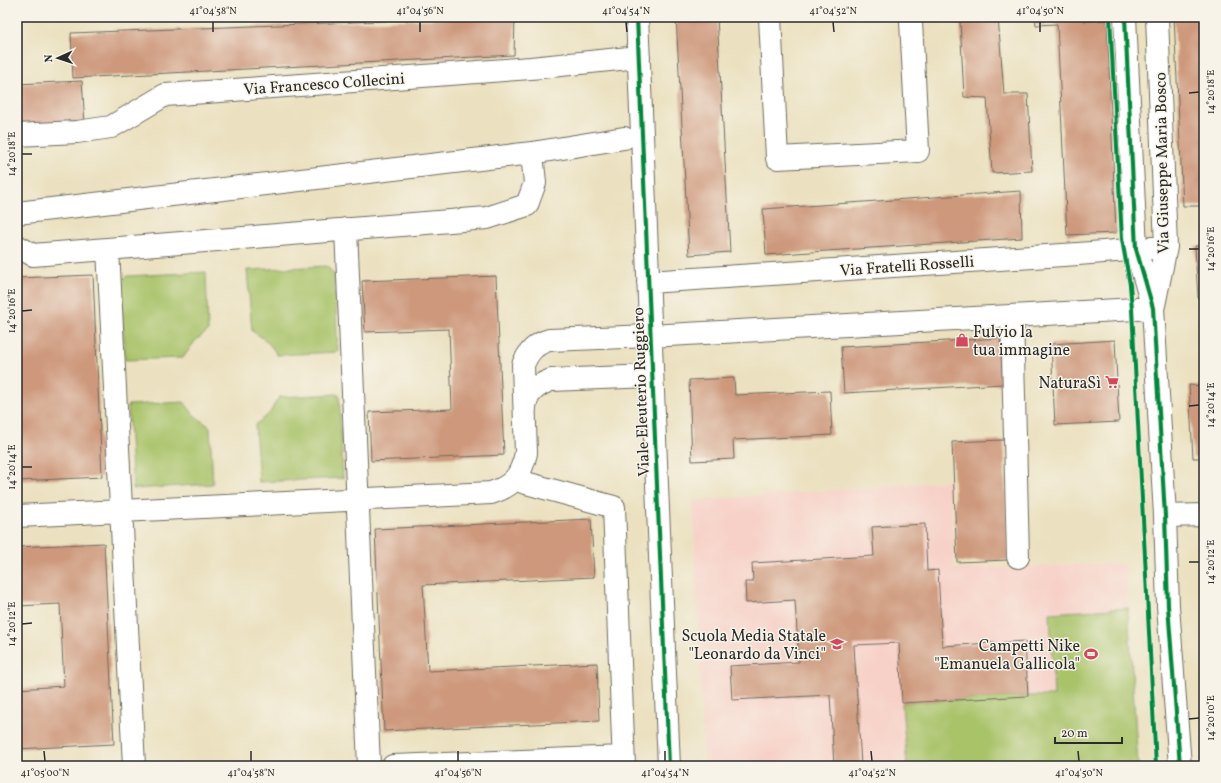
<svg xmlns="http://www.w3.org/2000/svg" width="1221" height="783" viewBox="0 0 1221 783" font-family="Vollkorn,serif">
<rect width="100%" height="100%" fill="#f7f3e8"/>
<filter id="ink" filterUnits="userSpaceOnUse"><feTurbulence type="fractalNoise" baseFrequency=".025" numOctaves="2"/><feDisplacementMap in="SourceGraphic" scale="8" xChannelSelector="R" yChannelSelector="G"/><feConvolveMatrix kernelMatrix="1 2 1 2 8 2 1 2 1" color-interpolation-filters="sRGB"/></filter>
<filter id="wash" filterUnits="userSpaceOnUse"><feTurbulence type="fractalNoise" baseFrequency=".012" numOctaves="4" result="noise"/><feDisplacementMap in="SourceGraphic" scale="16" xChannelSelector="R" yChannelSelector="G"/><feGaussianBlur stdDeviation="0.9" result="paint"/><feColorMatrix in="noise" values="0 0 0 0 0 0 0 0 0 0 0 0 0 0 0 0 0 1.4 0 .05"/><feComposite in="paint" operator="in"/></filter>
<g filter="url(#wash)">
<rect width="100%" height="100%" fill="#ebe1c0"/>
<!-- built -->
<path fill="#f7d1c8" d="M 950,481 L 954,569 L 1125,563 L 1128,608 L 1050,613 L 1054,696 L 1028,696 L 903,703 L 907,766 L 704,766 L 693,501 Z"/>
<!-- green -->
<path fill="#a9c369" stroke="#6a774a" d="M 327,266 L 334,274 L 338,352 L 277,355 C 271,344 262,337 252,331 L 247,270 Z
M 206,272 L 208,331 L 195,341 L 183,358 L 125,360 L 120,283 L 127,276 Z
M 339,394 L 343,478 L 259,482 L 255,425 L 269,414 L 279,397 Z
M 184,402 L 194,415 L 210,427 L 213,484 L 133,489 L 128,405 Z
M 1128,608 L 1138,766 L 907,766 L 902,703 L 1028,696 L 1054,696 L 1050,613 Z"/>
<g id="blocks">
<!-- building -->
<path fill="#cd987b" d="M 486,17 L 515,17 L 514,55 L 73,78 L 71,33 Z
M 676,17 L 717,17 L 730,252 L 689,255 Z
M 934,17 L 998,17 L 1004,94 L 1028,94 L 1032,171 L 992,173 L 987,98 L 964,97 L 960,21 L 934,22 Z
M 1035,17 L 1084,17 L 1084,21 L 1107,20 L 1116,233 L 1067,235 L 1057,24 L 1036,25 Z
M 1174,17 L 1204,17 L 1204,206 L 1183,206 Z
M 82,81 L 85,124 L 17,126 L 17,84 Z
M 1021,191 L 1022,238 L 766,255 L 763,209 Z
M 1195,246 L 1204,246 L 1204,299 L 1198,298 Z
M 93,275 L 102,477 L 17,481 L 17,278 Z
M 496,276 L 504,455 L 371,461 L 369,412 L 452,409 L 449,329 L 365,332 L 362,281 Z
M 1000,338 L 1003,384 L 844,393 L 841,347 Z
M 1115,340 L 1119,422 L 1055,425 L 1051,344 Z
M 734,378 L 735,395 L 830,391 L 832,435 L 733,440 L 734,459 L 692,461 L 689,380 Z
M 1189,385 L 1204,386 L 1204,458 L 1193,458 Z
M 1004,440 L 1008,560 L 957,562 L 952,442 Z
M 591,519 L 594,577 L 423,585 L 428,671 L 597,663 L 599,721 L 384,731 L 375,529 Z
M 925,524 L 927,571 L 938,570 L 942,646 L 1025,641 L 1028,696 L 902,703 L 899,643 L 854,645 L 861,766 L 834,766 L 830,695 L 732,700 L 730,666 L 799,662 L 795,600 L 746,603 L 745,582 L 753,582 L 752,563 L 874,556 L 872,527 Z
M 104,543 L 114,744 L 17,749 L 17,689 L 64,686 L 60,604 L 17,606 L 17,547 Z"/>
</g>
</g>
<g filter="url(#ink)">
<use href="#blocks" fill-opacity="0" stroke="#6e6b5f" stroke-width="1"/>
<g fill="none" stroke-linecap="round" stroke-linejoin="round">
<!-- minor casing -->
<g stroke="#6e6b5f" stroke-width="24">
<path id="minor" d="M 637,17 L 669,766
M 770,17 L 777,158 L 918,151 L 911,22
M 1125,17 L 1136,249 L 1153,308 L 1165,516 L 1168,606 L 1180,766
M 17,135 L 77,132 L 111,127 L 165,95 L 531,68 L 639,57
M 532,153 L 624,138
M 17,213 L 532,153 L 535,183 L 527,205 L 487,218 L 33,255 L 17,246
M 346,229 L 369,766
M 108,249 L 134,766
M 648,282 L 1078,254 L 1166,247
M 1154,305 L 1166,247 L 1157,17
M 1012,316 L 1018,557
M 525,409 C 525,394 537,385 551,380 L 651,376
M 515,480 L 614,507 L 624,766
M 17,516 L 491,493 C 513,486 521,476 526,453 L 523,365 C 528,352 535,344 549,340 L 650,336 L 1153,308
M 1165,516 L 1204,515
M 393,766 L 623,757"/>
</g>
<!-- minor -->
<use href="#minor" stroke="#fff" stroke-width="22"/>
<!-- cycleway casing -->
<g stroke="#f7f3e8" stroke-width="6">
<path id="cycleway" d="M 637,17 L 669,766
M 1110,17 L 1122,239 L 1130,285 L 1132,309 L 1156,766
M 1125,17 L 1136,249 L 1153,308 L 1165,516 L 1168,606 L 1180,766"/>
</g>
<!-- cycleway -->
<use href="#cycleway" stroke="#00873e" stroke-width="4"/>
</g>
</g>
<!-- ticks -->
<path fill="none" stroke="#2b2b2b" stroke-width="1.5" d="M 213,22 L 213,32M 420,22 L 420,32M 626,22 L 627,32M 833,22 L 834,32M 1040,22 L 1040,32M 1189,93 L 1199,92M 22,154 L 32,154M 1189,249 L 1199,249M 22,311 L 32,310M 1189,406 L 1199,405M 22,467 L 32,467M 1189,562 L 1199,562M 22,624 L 32,623M 1189,719 L 1199,718M 44,751 L 45,761M 251,751 L 251,761M 458,751 L 458,761M 665,751 L 665,761M 871,751 L 872,761M 1078,751 L 1079,761"/>
<!-- icons -->
<defs>
<g id="shop-bare" transform="scale(1.08)"><path d="M-5-2.5h2.3a2.7 3.5 0 0 1 5.4 0H5L5.5 6h-11ZM-1.5-2.5h3a1.5 2.3 0 0 0-3 0Z" fill="#d1495b" stroke="#f7f3e8" stroke-width="2.5" paint-order="stroke"/></g>
<g id="supermarket-bare" transform="scale(1.08)"><path d="M-6-5.5h2.5l.6 2H6L4.5 2H-2.5L-4.4-4H-6ZM-1.5 3.2a1.3 1.3 0 1 0 .1 0ZM3 3.2a1.3 1.3 0 1 0 .1 0Z" fill="#d1495b" stroke="#f7f3e8" stroke-width="2.5" paint-order="stroke"/></g>
<g id="school-bare" transform="scale(1.08)"><path d="M0-5L7-2L0 1L-7-2ZM-4 1L0 2.5L4 1V4Q0 6-4 4Z" fill="#d1495b" stroke="#f7f3e8" stroke-width="2.5" paint-order="stroke"/></g>
<g id="stadium-bare" transform="scale(1.08)"><path d="M0-5a6.5 5 0 1 0 0 10a6.5 5 0 1 0 0-10ZM-3.5-1.8h7v3.6h-7Z" fill="#d1495b" stroke="#f7f3e8" stroke-width="2.5" paint-order="stroke"/></g>
</defs>
<g fill-rule="evenodd">
<use href="#shop-bare" x="962" y="340"/>
<use href="#supermarket-bare" x="1112" y="382"/>
<use href="#school-bare" x="837" y="644"/>
<use href="#stadium-bare" x="1091" y="654"/>
</g>
<g text-anchor="middle" stroke-width="3" stroke-linejoin="round" paint-order="stroke">
<!-- street labels -->
<g font-size="16" fill="#2b2b2b" stroke="#f7f3e8">
<text transform="translate(324 83) rotate(-4)" y="6">Via Francesco Collecini</text>
<text transform="translate(1161 163) rotate(-91)" y="6">Via Giuseppe Maria Bosco</text>
<text transform="translate(907 265) rotate(-4)" y="6">Via Fratelli Rosselli</text>
<text transform="translate(640 392) rotate(-92)" y="6">Viale Eleuterio Ruggiero</text>
</g>
<!-- poi labels -->
<g font-size="16" fill="#2b2b2b" stroke="#f7f3e8" text-anchor="end">
<text x="973" y="337" text-anchor="start">Fulvio la<tspan x="973" dy="18">tua immagine</tspan></text>
<text x="1101" y="388">NaturaSì</text>
<text x="826" y="641">Scuola Media Statale<tspan x="826" dy="18">"Leonardo da Vinci"</tspan></text>
<text x="1080" y="651">Campetti Nike<tspan x="1080" dy="18">"Emanuela Gallicola"</tspan></text>
</g>
</g>
<!-- margin -->
<rect width="1221" height="783" fill="none" stroke="#f7f3e8" stroke-width="44"/>
<!-- north arrow -->
<g transform="translate(58 58) rotate(267)" stroke="#f7f3e8" stroke-width="3" paint-order="stroke">
<path d="M0-3L7 15L0 10L-7 15Z" fill="#2b2b2b"/>
<text y="-6" font-size="11" font-weight="bold" text-anchor="middle" fill="#2b2b2b">N</text>
</g>
<!-- scale -->
<path d="M1055 737v6h67v-6" fill="none" stroke="#2b2b2b" stroke-width="2"/>
<text x="1061" y="737" font-size="12" fill="#2b2b2b" stroke="#f7f3e8" stroke-width="3" paint-order="stroke">20 m</text>
<rect x="22" y="22" width="1177" height="739" fill="none" stroke="#2b2b2b" stroke-width="1.5"/>
<g font-size="10" text-anchor="middle" fill="#2b2b2b">
<text x="213" y="14">41°04'58"N</text>
<text x="420" y="14">41°04'56"N</text>
<text x="626" y="14">41°04'54"N</text>
<text x="833" y="14">41°04'52"N</text>
<text x="1040" y="14">41°04'50"N</text>
<text transform="translate(1210 92) rotate(-90)" y="4">14°20'18"E</text>
<text transform="translate(11 154) rotate(-90)" y="4">14°20'18"E</text>
<text transform="translate(1210 249) rotate(-90)" y="4">14°20'16"E</text>
<text transform="translate(11 311) rotate(-90)" y="4">14°20'16"E</text>
<text transform="translate(1210 405) rotate(-90)" y="4">14°20'14"E</text>
<text transform="translate(11 467) rotate(-90)" y="4">14°20'14"E</text>
<text transform="translate(1210 562) rotate(-90)" y="4">14°20'12"E</text>
<text transform="translate(11 624) rotate(-90)" y="4">14°20'12"E</text>
<text transform="translate(1210 718) rotate(-90)" y="4">14°20'10"E</text>
<text x="45" y="776">41°05'00"N</text>
<text x="251" y="776">41°04'58"N</text>
<text x="458" y="776">41°04'56"N</text>
<text x="665" y="776">41°04'54"N</text>
<text x="872" y="776">41°04'52"N</text>
<text x="1079" y="776">41°04'50"N</text>
</g>
</svg>
